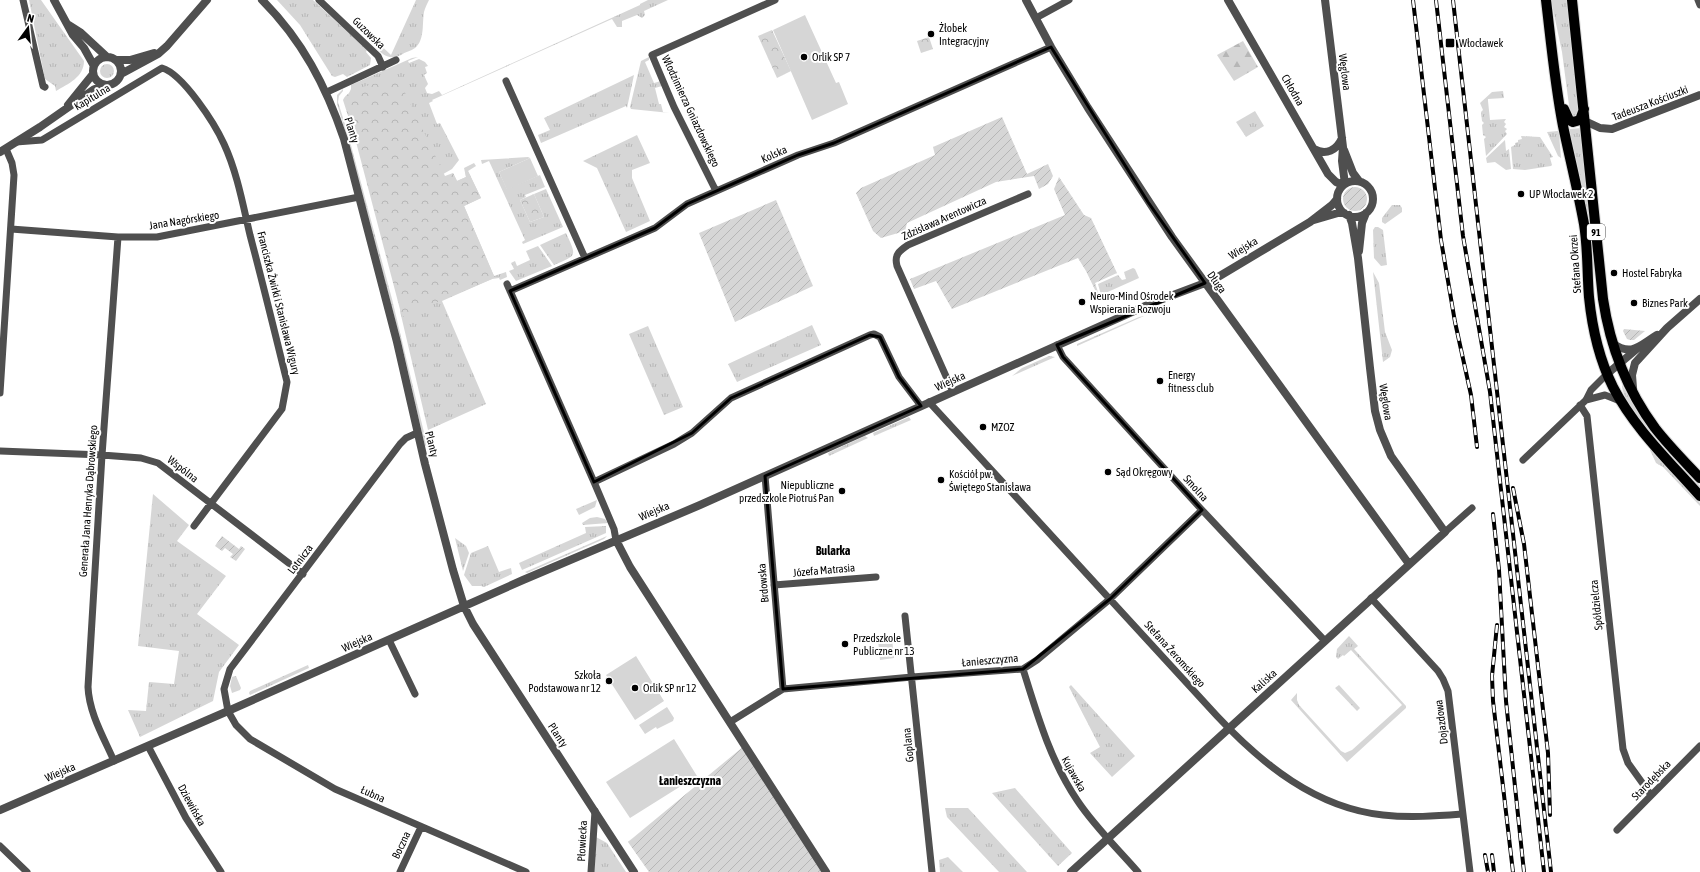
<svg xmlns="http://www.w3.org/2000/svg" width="1700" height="872" viewBox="0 0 1700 872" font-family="'Asap Condensed',sans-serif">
<defs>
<pattern id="grass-tufts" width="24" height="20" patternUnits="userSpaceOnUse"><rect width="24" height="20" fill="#d6d6d6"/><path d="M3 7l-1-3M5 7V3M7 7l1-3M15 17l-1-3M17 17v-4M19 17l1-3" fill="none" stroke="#b6b6b6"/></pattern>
<pattern id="forest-firs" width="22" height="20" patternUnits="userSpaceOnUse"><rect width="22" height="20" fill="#d6d6d6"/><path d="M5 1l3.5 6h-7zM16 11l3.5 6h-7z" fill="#b6b6b6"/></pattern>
<pattern id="park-crowns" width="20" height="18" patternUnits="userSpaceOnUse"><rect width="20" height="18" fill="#d6d6d6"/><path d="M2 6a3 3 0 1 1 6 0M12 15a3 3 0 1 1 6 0" fill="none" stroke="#b6b6b6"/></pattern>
<pattern id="garden-furrows" width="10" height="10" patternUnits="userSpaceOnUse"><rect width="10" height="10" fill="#d6d6d6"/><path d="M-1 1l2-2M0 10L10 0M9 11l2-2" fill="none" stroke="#b6b6b6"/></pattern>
</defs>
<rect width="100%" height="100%" fill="#fff"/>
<!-- grass -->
<path fill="url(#grass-tufts)" d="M 29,0 L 41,0 L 84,61 C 84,77 68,84 56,91 L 55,86 L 45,79 Z
M 277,0 L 313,0 L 367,50 L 366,52 L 371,58 L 370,65 L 347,77 L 343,74 L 335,77 L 332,76 L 300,25 Z
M 416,0 L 429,0 C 427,4 425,8 424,12 C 422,23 425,40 415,48 C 411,51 405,52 401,55 C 390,60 384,56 376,48 L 377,46 L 369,37 L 371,36 L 391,55 Z
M 648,0 L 668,0 L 644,11 L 645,15 L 642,18 L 637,15 L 622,21 L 622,27 L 617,27 L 612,19 L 432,100 L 433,101 L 429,103 L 437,124 L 440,123 L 459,160 L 452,169 L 438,177 L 348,95 L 351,89 L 351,85 L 412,58 L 418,57 L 408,61 L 409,63 L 419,59 L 425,62 L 428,66 L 425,67 L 427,73 L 424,75 L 428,84 L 425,88 L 427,93 L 432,94 L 439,91 L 442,95 L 640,5 L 640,4 Z
M 1551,0 L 1567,0 L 1580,109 L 1578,116 L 1574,117 L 1570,113 L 1562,52 Z
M 649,57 L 649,60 L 645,62 L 654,83 L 661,81 L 662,86 L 655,88 L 659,104 L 661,104 L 663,112 L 670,113 L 631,109 L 630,107 L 641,61 Z
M100 71a7 7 0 1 1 14 0a7 7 0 1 1-14 0Z
M 634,75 L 627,108 L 626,106 L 541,143 L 538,135 L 550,130 L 544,118 Z
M 343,89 L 343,91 L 339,96 L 338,102 L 348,134 L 392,299 L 427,445 L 425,446 L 402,346 L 346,133 L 337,104 L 337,95 Z
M 1503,91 L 1504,98 L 1488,99 L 1488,101 L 1490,120 L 1506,119 L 1504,122 L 1506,124 L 1504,127 L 1507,129 L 1505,131 L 1507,134 L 1486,156 L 1484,139 L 1486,137 L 1483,135 L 1482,125 L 1484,123 L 1482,121 L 1481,112 L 1483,110 L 1480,103 L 1492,92 Z
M 1255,111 L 1264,126 L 1246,137 L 1236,122 Z
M 1582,128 L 1593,249 L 1592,250 L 1584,200 L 1569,129 Z
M 1558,131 L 1559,133 L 1561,158 L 1558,156 L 1547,132 Z
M 637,135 L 650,163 L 632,170 L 632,178 L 650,221 L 626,232 L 597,168 L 583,161 Z
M 1521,136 L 1540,137 L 1553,157 L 1550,158 L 1552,165 L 1551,166 L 1525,170 L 1513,169 L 1511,147 L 1515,145 L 1515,143 L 1518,142 L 1518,140 L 1522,139 Z
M 1505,140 L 1506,151 L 1509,149 L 1511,169 L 1506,170 L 1495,162 L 1487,163 L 1486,158 Z
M 528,157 L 530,158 L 499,172 L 507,189 L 540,175 L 545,187 L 525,195 L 526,197 L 520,200 L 530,222 L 544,217 L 534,194 L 546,189 L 563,227 L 523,244 L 522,242 L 525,240 L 489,161 L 482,164 L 481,160 Z
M 474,163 L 476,166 L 468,171 L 481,198 L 464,206 L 494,276 L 506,272 L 507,277 L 500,280 L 499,278 L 492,279 L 442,301 L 486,404 L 428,430 L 400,311 L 453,173 L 457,181 L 466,177 L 464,168 Z
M 1392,205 L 1400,205 L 1402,208 L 1402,212 L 1385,224 L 1382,222 L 1382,218 Z
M 1375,227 L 1378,227 L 1383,230 L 1387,265 L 1381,266 L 1374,258 L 1373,230 Z
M 566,233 C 577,257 577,255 554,265 L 540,245 Z
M 538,246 L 552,266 L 516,281 L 509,271 L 514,269 L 511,263 L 515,261 L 517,266 L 530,260 L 526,251 Z
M 1133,268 L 1135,269 L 1139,278 L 1101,295 L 1098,284 L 1118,275 L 1122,280 L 1126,279 L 1124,272 Z
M 1373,272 L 1379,283 L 1385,332 L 1392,350 L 1390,357 L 1383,362 Z
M 1144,316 L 1077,346 L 1077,344 L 1139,317 Z
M 812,325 L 821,345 L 737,382 L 728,364 Z
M 648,326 L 683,407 L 664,415 L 629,334 Z
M 1049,356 L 1055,357 L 1012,376 L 1022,368 Z
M 1622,385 L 1650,429 L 1700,486 L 1700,488 C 1683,469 1621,407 1622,385 Z
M 909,417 L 911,420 L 874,436 L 873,433 Z
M 865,436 L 868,438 L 829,456 L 828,453 Z
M 1651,448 L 1700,503 L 1700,506 L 1663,467 L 1656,463 L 1650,450 Z
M 153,494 L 189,525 L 177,541 L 226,576 L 197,614 L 239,645 L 219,672 L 213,701 L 140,737 L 128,710 L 146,711 L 149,682 L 174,684 L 179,651 L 138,646 Z
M 597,500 L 595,507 L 579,515 L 576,509 Z
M 597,517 L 605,519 L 608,523 L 583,525 L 582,523 L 590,518 Z
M 606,526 L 606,533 L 522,570 L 519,563 L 586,533 L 585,527 Z
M 607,536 L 604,539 L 527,573 L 525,572 Z
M 455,538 L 466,546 L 469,553 L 463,571 Z
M 488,546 L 499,572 L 511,568 L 512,574 L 484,587 L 481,586 L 472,586 L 464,575 L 471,553 Z
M 1349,636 L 1358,646 L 1354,649 L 1406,706 L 1406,708 L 1347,762 L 1291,700 L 1297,693 L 1297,700 L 1299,705 L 1341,751 L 1345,753 L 1352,750 L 1402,705 L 1351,650 L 1344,656 L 1343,655 L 1338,659 L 1336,657 L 1337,649 Z
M 308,665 L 309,668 L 250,695 L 249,693 L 250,691 Z
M 236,676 L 241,688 L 240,690 L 232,693 L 230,686 L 232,677 Z
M 1071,685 L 1135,756 L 1112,777 L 1090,753 L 1100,747 L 1069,687 Z
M 1339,685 L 1360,708 L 1357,711 L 1335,688 Z
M 1015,788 L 1072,853 L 1058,866 L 992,793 Z
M 945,808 L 968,808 L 1027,872 L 999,872 L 947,817 Z
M 596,837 L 607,843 L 626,872 L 594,872 Z
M 948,857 L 963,872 L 940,872 L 939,860 Z"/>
<!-- forest -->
<path fill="url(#forest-firs)" d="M 1243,41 L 1258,67 L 1234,81 L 1217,55 Z"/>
<!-- park -->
<path fill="url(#park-crowns)" d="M 772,30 L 791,71 L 777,78 L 758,36 Z
M 929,37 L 933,49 L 921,53 L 917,41 Z
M 399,80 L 445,176 L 453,173 L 457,181 L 466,177 L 465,171 L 468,171 L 481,198 L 464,206 L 494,276 L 492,279 L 402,317 L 355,138 L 343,100 C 347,87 387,81 399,80 Z
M 534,194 L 544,217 L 530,222 L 520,200 Z"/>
<!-- garden -->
<path fill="url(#garden-furrows)" d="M 1002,117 L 1027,174 L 1048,164 L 1053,176 L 1048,184 L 1039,189 L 1034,176 L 996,182 L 907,223 L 905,231 L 881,238 L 873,231 L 856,193 L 861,188 L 935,155 L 933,147 Z
M 1059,177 L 1084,215 L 1091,218 L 1117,273 L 1095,283 L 1099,295 L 1098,296 L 1086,271 L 1078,258 L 952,309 L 936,281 L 914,289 L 910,279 L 1065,215 L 1054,189 Z
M1343 199a12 12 0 1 1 24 0a12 12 0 1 1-24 0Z
M 776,200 L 813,286 L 735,322 L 699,233 Z
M 1624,329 L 1645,331 L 1634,340 L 1630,340 L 1627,339 L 1623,331 Z
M 222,536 L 239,549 L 241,546 L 245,549 L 236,561 L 230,557 L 233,554 L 225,548 L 222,551 L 215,546 Z
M 744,746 L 822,872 L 649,872 L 628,842 Z"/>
<!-- pitch -->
<path fill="#d6d6d6" d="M 805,15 L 836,83 L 839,82 L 848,104 L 812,120 L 773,30 Z
M 530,158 L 538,176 L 507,190 L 499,172 Z
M 892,638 L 894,658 L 880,660 L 878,639 Z
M 636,656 L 664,701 L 635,720 L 606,675 Z
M 667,707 L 674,718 L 673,721 L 657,729 L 656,727 L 645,734 L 639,725 Z
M 674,739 L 697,776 L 630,818 L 606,782 Z"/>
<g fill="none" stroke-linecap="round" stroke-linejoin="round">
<!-- primary casing -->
<g stroke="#dbdbdb" stroke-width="12">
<path id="primary" d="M 1546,0 C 1551,42 1555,85 1563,126 C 1570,159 1578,191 1584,224 C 1588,248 1587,273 1589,297 C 1592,327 1599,359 1613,387 C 1634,428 1670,462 1700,496
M 1572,0 L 1603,299 C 1610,346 1627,390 1655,428 C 1669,446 1685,462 1700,478
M 1564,109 L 1569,120 L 1573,122 L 1580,120 L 1584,109"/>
</g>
<!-- minor -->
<path stroke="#4f4f4f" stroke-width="7" d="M 23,0 L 43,86 L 45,87
M 319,0 L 378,56 L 383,67
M 1698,0 L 1700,5
M 1036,18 L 1069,0
M 506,81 L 585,258
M 327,92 L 396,60
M 16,142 L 42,140 L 162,68 C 183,74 215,124 224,144 C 237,172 243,205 250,235 C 263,284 275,333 287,382 L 282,409 L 194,526
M 716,191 L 674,107 L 652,55 L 775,0
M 11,229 L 118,237 L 157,237 L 359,197
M 507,284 L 594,482 L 614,529 L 616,540
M 510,291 L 655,228 L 687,204 L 798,155 L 834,143 L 1051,47
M 1057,345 L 1063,357 L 1202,510 L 1325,641
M 953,392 L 897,266 C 894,255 899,251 908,245 L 1028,194
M 0,393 L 14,175 L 12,163 L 6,149
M 1586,400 L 1605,395 L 1620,401
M 929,402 L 1217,716 C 1262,764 1316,808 1383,815 C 1410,818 1436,816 1462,814
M 1580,405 L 1587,416 L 1623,749 L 1628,763 L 1651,795
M 417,433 L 406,438 L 400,444 L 230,669 L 224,689 L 228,711 L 236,725 L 250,739 L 335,789 L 526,872
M 0,451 L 102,455 L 141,458 L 158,463 L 303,574
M 1523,460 L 1586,400 L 1591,390 L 1607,374
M 765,476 L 783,689
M 594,482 L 674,444 L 692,433 L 731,398 L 870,335 L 874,334 L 880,337 L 899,377 L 921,406
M 1445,532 L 1472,508
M 774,585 L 876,577
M 1371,598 L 1438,671 L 1443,679 L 1448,691 L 1470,872
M 905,616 L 932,872
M 389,640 L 415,694
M 1023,669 C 1037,714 1050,760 1077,800 C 1094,826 1118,849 1138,872
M 730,722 L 783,689 L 912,677 L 1023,669 L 1037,660 L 1110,599 L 1202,510
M 148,746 L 186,818 L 221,872
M 114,761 C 104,738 89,713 88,687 L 102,455 L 118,237
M 1617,830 L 1700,746
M 0,846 L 27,872
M 400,872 L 421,827
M 591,872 L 595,811"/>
<!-- tertiary -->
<path stroke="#4f4f4f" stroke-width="8" d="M 54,0 L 73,35 L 84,48 L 94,66
M 262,0 C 302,40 326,86 344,139 L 397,342 L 425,464 L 453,570 L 464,606 L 473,624 L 634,872
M 1026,0 L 1051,47 L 1088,108 L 1172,237 L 1409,564
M 1228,0 L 1328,174 L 1336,182 L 1343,185
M 1325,0 L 1343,147 L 1342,161 L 1345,184
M 69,25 L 80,32 L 107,57
M93 71a14 14 0 1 1 28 0a14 14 0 1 1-28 0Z
M 116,60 L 130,60 L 154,53
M 121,74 L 158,54 L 167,46 L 207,0
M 68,105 L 93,74
M 1585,121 L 1600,128 L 1612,129 L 1700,95
M 1314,149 C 1326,156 1337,150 1342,138
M 1344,150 L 1353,173 L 1359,181
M 0,152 L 40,127 L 93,90 L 104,85
M1337 199a18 18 0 1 1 36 0a18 18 0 1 1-36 0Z
M 1314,220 L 1338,213 L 1344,213
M 1359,251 L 1362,223 L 1366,213
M 1612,343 C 1632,357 1639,346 1657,335
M 1607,374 L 1638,348
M 1633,388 L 1632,375 L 1635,363 L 1667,328 L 1700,299
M 616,540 L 630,567 L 826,872
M 0,810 L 228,711 L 523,580 L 700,505 L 1152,303 L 1205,283 L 1218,277 L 1310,222 L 1332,205 L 1337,199
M 1071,872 L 1445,532 L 1391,456 L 1380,430 L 1375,411 L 1370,368 L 1358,258 L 1352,223 L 1349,215"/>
<!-- primary -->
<use href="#primary" stroke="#000" stroke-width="10"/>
<!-- rail casing -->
<g stroke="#000" stroke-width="4">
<path id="rail" d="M 1413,0 L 1441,240 L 1455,322 L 1471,395 L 1477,447
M 1436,0 L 1463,236 L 1490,392 L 1544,872
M 1453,0 L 1551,872
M 1513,488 L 1524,544 L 1548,753 L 1550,815
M 1493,514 L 1499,570 L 1506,701 L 1524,872
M 1497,625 L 1492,676 L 1493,701 L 1513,872
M 1485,855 L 1488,872
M 1492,855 L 1494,872"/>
</g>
<!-- rail -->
<use href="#rail" stroke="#fff" stroke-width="2.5" stroke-dasharray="8" stroke-linecap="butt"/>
</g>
<!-- marked area -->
<path fill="none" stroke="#000" stroke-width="3" stroke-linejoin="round" d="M 1051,47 L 1148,202 L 1205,283 L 1057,345 L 1063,357 L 1202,510 L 1110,599 L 1023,669 L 783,689 L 765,476 L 921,406 L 899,377 L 880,337 L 870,335 L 731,398 L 692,433 L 594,482 L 510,291 L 655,228 L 687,204 L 798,155 L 834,143 Z"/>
<!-- markers -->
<g fill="#000" stroke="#fff" stroke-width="1.5">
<circle cx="931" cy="34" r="4"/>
<rect x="1445" y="38" width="10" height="10" rx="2"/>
<circle cx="804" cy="57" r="4"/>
<circle cx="1521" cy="194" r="4"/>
<circle cx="1614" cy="273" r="4"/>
<circle cx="1082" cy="302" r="4"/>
<circle cx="1634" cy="303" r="4"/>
<circle cx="1160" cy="381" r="4"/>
<circle cx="983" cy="427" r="4"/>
<circle cx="1108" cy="472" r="4"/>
<circle cx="941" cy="480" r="4"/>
<circle cx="842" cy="491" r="4"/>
<circle cx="845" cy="644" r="4"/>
<circle cx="609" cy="681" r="4"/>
<circle cx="635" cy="688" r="4"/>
</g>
<g text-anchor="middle" stroke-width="4" stroke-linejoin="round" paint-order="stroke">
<!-- shield labels -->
<rect fill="#fff" stroke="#4c4c4c" stroke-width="1" x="1587" y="224" width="18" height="16" rx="3"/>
<g font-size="10" font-weight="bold" fill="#000">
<text x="1596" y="236">91</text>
</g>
<!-- poi labels -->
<g font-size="11" fill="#000" stroke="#fff" text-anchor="start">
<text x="939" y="32">Żłobek<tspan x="939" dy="13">Integracyjny</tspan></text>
<text x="1459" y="47">Włocławek</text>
<text x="812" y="61">Orlik SP 7</text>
<text x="1529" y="198">UP Włocławek 2</text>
<text x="1622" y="277">Hostel Fabryka</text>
<text x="1090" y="300">Neuro-Mind Ośrodek<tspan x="1090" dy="13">Wspierania Rozwoju</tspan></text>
<text x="1642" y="307">Biznes Park</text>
<text x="1168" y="379">Energy<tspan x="1168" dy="13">fitness club</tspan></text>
<text x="991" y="431">MZOZ</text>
<text x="1116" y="476">Sąd Okręgowy</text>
<text x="949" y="478">Kościół pw.<tspan x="949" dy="13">Świętego Stanisława</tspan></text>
<text x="834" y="489" text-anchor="end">Niepubliczne<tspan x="834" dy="13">przedszkole Piotruś Pan</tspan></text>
<text x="853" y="642">Przedszkole<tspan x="853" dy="13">Publiczne nr 13</tspan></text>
<text x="601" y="679" text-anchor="end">Szkoła<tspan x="601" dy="13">Podstawowa nr 12</tspan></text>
<text x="643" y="692">Orlik SP nr 12</text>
</g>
<!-- street labels -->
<g font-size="11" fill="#000" stroke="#fff">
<text transform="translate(369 33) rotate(44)" y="4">Guzowska</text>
<text transform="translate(1345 72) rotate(83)" y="4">Węglowa</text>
<text transform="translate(1293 90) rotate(60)" y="4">Chłodna</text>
<text transform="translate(92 97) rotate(-31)" y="4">Kapitulna</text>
<text transform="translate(1650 103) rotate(-21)" y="4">Tadeusza Kościuszki</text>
<text transform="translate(691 111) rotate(65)" y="4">Włodzimierza Gniazdowskiego</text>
<text transform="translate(352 130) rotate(73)" y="4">Planty</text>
<text transform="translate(774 154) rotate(-24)" y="4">Kolska</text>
<text transform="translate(944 218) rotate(-24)" y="4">Zdzisława Arentowicza</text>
<text transform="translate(184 220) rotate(-9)" y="4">Jana Nagórskiego</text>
<text transform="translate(1243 248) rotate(-31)" y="4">Wiejska</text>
<text transform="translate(1575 264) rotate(-94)" y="4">Stefana Okrzei</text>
<text transform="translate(1217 282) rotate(54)" y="4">Długa</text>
<text transform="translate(279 303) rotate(76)" y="4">Franciszka Żwirki i Stanisława Wigury</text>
<text transform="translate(950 381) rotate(-24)" y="4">Wiejska</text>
<text transform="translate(1386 402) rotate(81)" y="4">Węglowa</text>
<text transform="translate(432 444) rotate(76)" y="4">Planty</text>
<text transform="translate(183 469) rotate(38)" y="4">Wspólna</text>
<text transform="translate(1196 488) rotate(48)" y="4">Smolna</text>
<text transform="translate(88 501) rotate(-86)" y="4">Generała Jana Henryka Dąbrowskiego</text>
<text transform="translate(654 511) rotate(-23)" y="4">Wiejska</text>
<text transform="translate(300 559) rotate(-53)" y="4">Lotnicza</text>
<text transform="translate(824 570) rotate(-5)" y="4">Józefa Matrasia</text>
<text transform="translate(763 583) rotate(-95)" y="4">Brdowska</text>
<text transform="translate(1596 605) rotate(-96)" y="4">Spółdzielcza</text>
<text transform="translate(357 642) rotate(-24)" y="4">Wiejska</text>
<text transform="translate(1175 654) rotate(48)" y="4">Stefana Żeromskiego</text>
<text transform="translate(990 660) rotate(-5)" y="4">Łanieszczyzna</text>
<text transform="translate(1264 681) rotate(-42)" y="4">Kaliska</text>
<text transform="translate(1441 722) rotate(-97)" y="4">Dojazdowa</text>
<text transform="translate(558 735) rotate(57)" y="4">Planty</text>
<text transform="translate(908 745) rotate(-96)" y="4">Goplana</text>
<text transform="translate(60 772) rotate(-23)" y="4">Wiejska</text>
<text transform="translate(1074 774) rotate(61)" y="4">Kujawska</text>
<text transform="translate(1651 780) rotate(-46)" y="4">Starodębska</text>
<text transform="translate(373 794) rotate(24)" y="4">Łubna</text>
<text transform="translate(192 805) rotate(61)" y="4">Dziewińska</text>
<text transform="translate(582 841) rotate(-87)" y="4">Płowiecka</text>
<text transform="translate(401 845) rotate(-65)" y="4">Boczna</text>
</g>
<!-- neighbourhood labels -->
<g font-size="12" font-weight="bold" fill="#000" stroke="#fff">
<text x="833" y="555">Bularka</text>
<text x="690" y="785">Łanieszczyzna</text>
</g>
</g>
<!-- north arrow -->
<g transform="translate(28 28) rotate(15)" stroke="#ffffff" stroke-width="3" paint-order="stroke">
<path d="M0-3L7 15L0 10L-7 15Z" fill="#000000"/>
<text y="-6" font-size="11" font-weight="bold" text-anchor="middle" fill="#000000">N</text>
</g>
</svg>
